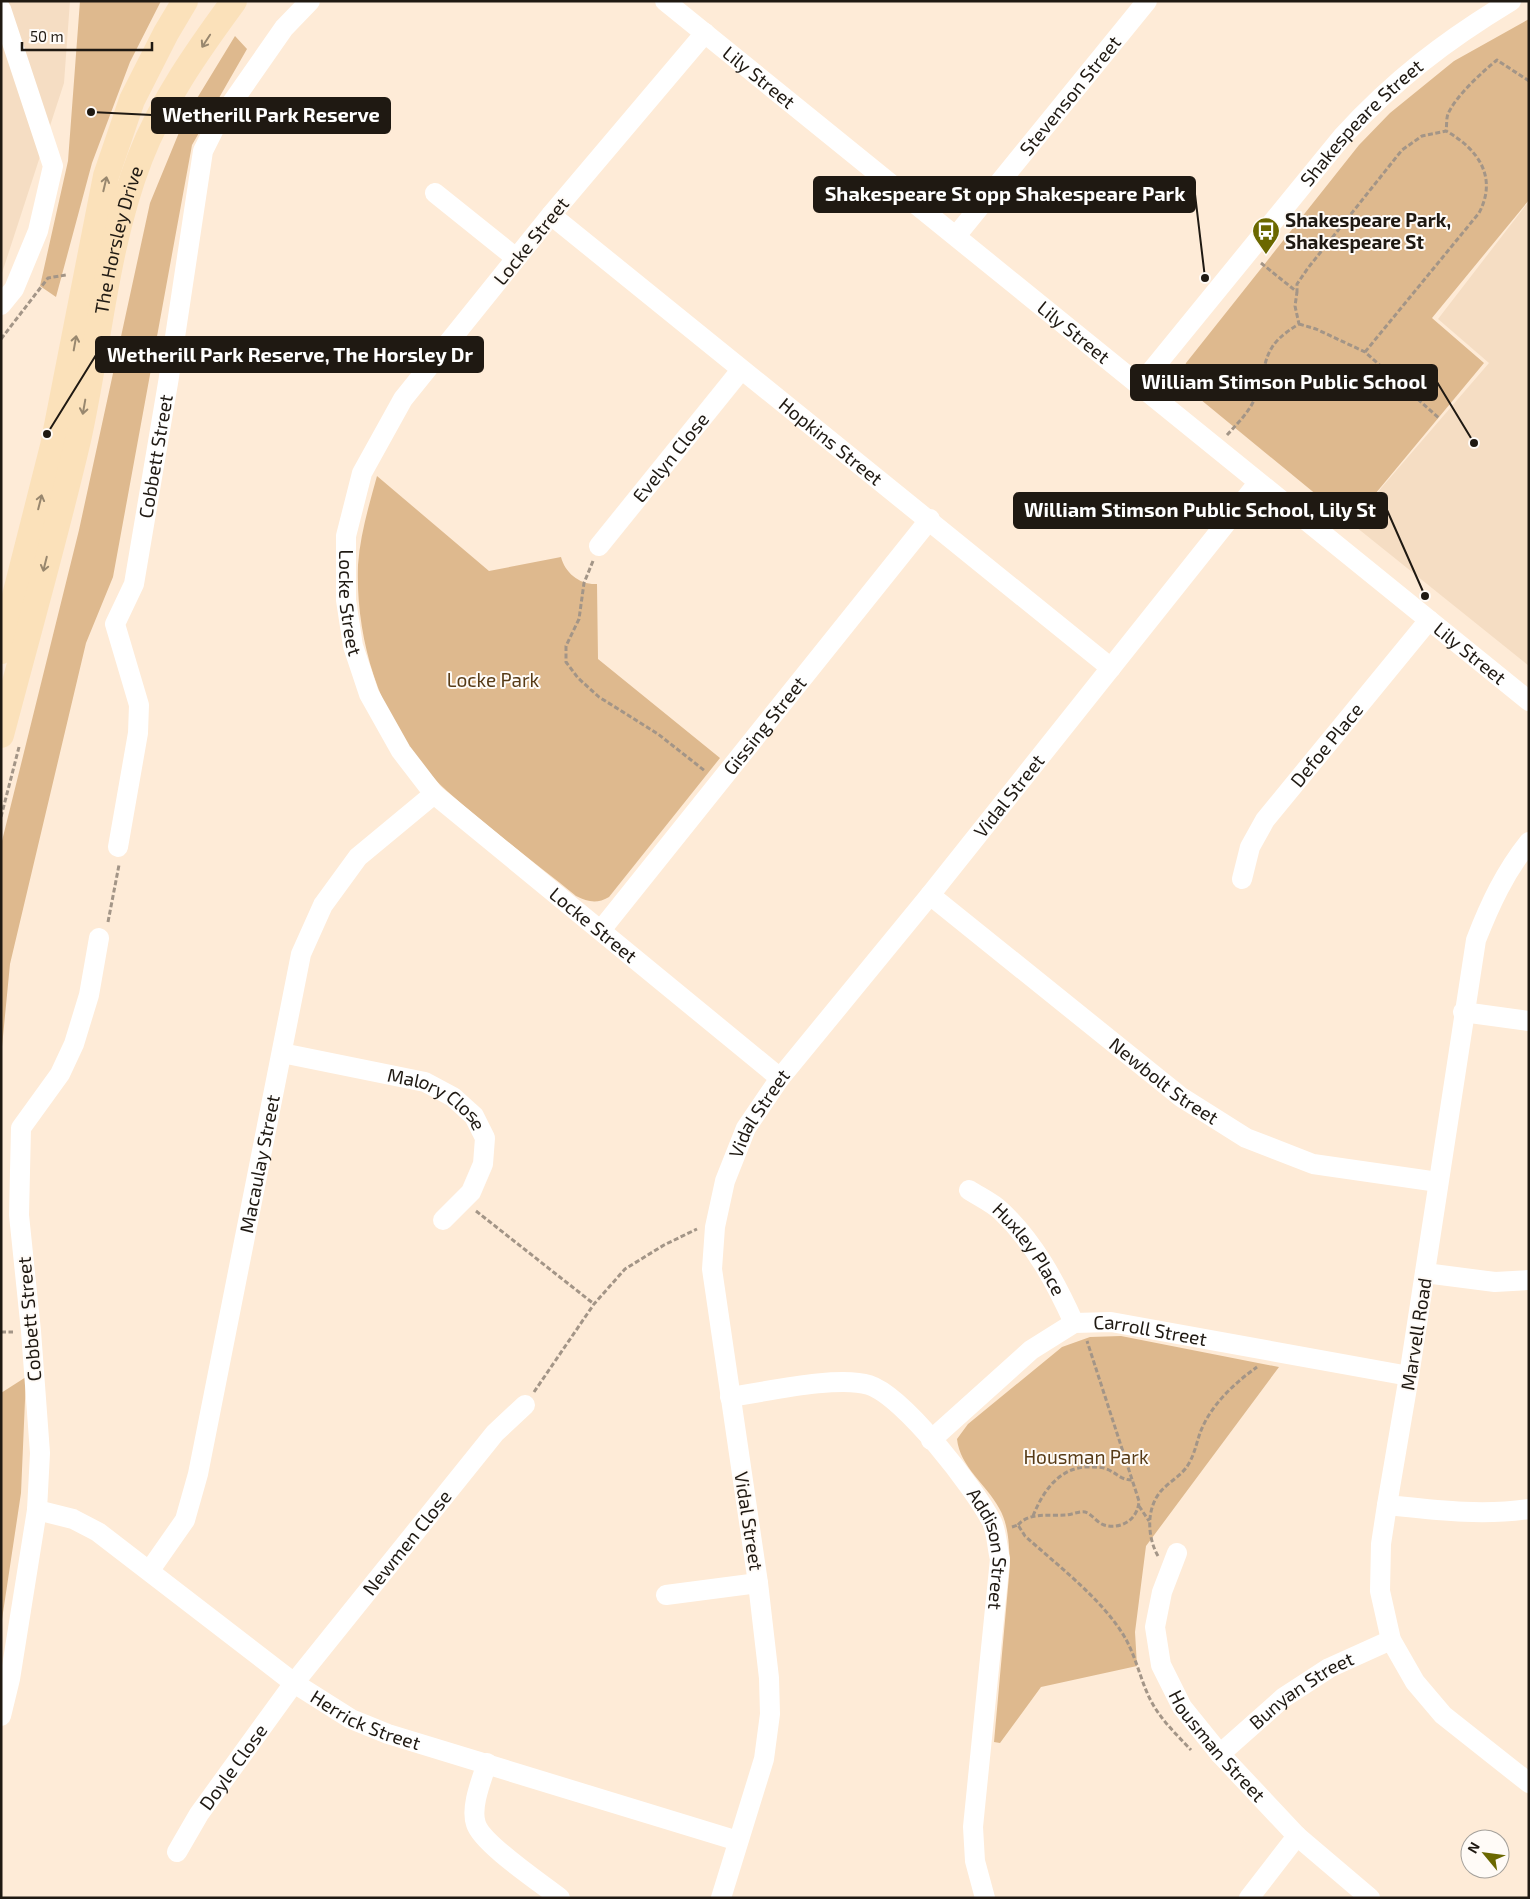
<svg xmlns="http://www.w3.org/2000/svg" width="1530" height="1899" viewBox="0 0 1530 1899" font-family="'Exo 2',sans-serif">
<rect width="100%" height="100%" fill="#feebd7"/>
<!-- built -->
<path fill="#f5ddc3" d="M 1,1 L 70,1 L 64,83 L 1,276 Z
M 1529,201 L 1529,666 L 1351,523 L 1489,363 L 1438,319 Z"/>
<!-- green -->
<path fill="#deb98e" d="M 80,1 L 161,1 L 130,62 L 92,163 L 56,297 L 40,286 L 68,161 Z
M 1529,19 L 1529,200 L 1432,318 L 1484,363 L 1351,523 L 1189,390 L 1181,379 L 1186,363 L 1359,145 L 1390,113 L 1454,61 Z
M 235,36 L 247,49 L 192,145 L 113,577 L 86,643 L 10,964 L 1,1057 L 1,845 L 79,530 L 150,203 L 185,118 Z
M 377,476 L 489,571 L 561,557 C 565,573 580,585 597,584 L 598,659 L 720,758 L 609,897 C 597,904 588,902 576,896 C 533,861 488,828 447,791 C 385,735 355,647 358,565 C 360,535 369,505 377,476 Z
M 1121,1336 L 1279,1367 L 1146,1546 L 1135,1632 L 1137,1666 L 1041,1687 L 1000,1743 L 994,1742 L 1010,1565 C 1009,1546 1009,1525 999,1508 C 986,1484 960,1467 957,1439 L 968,1424 L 1062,1347 L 1090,1337 Z
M 26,1377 L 21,1493 L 1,1626 L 1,1393 Z"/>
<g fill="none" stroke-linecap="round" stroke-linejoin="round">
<!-- path -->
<path stroke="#a39587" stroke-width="3" stroke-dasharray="5 2.5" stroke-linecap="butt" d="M 1261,263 L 1297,292 L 1297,284 L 1308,268 L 1402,150 L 1422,136 L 1446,131 C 1447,126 1446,119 1448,114 C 1455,97 1482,72 1497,60 L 1529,81
M 1299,324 L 1316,329 L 1365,352 L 1440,419
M 1,339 L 48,278 L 66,275
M 1365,352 L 1479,213 C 1498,177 1478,149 1446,131
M 1227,435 C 1239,422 1252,409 1258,391 C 1268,357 1264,345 1299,324 L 1295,306 L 1297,292
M 593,561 L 584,583 L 579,619 L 566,646 L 566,662 L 578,678 L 599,697 L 658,734 L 705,771
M 1,817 L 19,747
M 108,922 L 119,865
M 476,1211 L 594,1304
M 1,1332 L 13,1332
M 534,1392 L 594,1304 L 625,1269 L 664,1245 L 697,1229
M 1139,1506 L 1149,1521
M 1033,1516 C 1043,1491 1060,1466 1090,1467 C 1096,1467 1103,1467 1109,1470 C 1119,1475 1121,1480 1133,1480
M 1018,1525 C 1029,1512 1049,1516 1065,1515 C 1071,1515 1079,1511 1085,1512 C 1092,1514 1097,1523 1104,1525 C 1122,1530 1138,1519 1139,1501 L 1087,1341
M 1012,1527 L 1018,1525 L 1025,1536 C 1057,1565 1102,1599 1124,1636 C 1136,1656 1140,1679 1150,1699 C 1160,1719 1176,1734 1191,1750
M 1158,1556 C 1147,1537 1146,1508 1161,1491 C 1169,1482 1182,1475 1188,1465 C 1196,1452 1197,1438 1203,1426 C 1214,1402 1236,1382 1257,1367"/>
<!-- minor -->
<g stroke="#fff" stroke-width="20">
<path id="s1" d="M 665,1 L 1529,701"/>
<path d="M 1,9 L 53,166 L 38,231 L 14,289 L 1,305"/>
<path id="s2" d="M 705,33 L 551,215 L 403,399 L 362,473 L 346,536 L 346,600 L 353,646 L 369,694 L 401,751 L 434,794 L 780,1078"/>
<path d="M 435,193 L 516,258"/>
<path id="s3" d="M 551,215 L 1111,668"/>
<path id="s4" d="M 956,236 L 1147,1"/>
<path id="s5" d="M 1139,386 L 1342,137 C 1394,80 1445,41 1511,1"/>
<path id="s6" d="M 599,546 L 741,370"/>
<path d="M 1529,842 C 1505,872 1490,904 1476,940 L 1409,1376 L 1387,1505 L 1381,1544 L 1380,1591 L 1391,1640 L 1415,1682 L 1443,1715 L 1529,1783"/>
<path id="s7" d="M 118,847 L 138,733 L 139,705 L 115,624 L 134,584 L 169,377 L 203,151 L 215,127 L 284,28 L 310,1"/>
<path id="s8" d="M 1242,879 L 1250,847 L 1265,820 L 1429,620"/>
<path id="s9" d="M 930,895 L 1181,1097 L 1246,1138 L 1313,1164 L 1438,1182"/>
<path id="s10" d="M 601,930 L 930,519"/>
<path d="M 1463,1012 L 1529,1021"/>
<path id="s11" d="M 282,1053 L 425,1082 L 453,1097 L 474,1116 L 485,1138 L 483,1164 L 471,1192 L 443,1220"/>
<path id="s12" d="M 969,1190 C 980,1197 993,1203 1001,1211 C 1034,1242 1056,1283 1074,1323"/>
<path d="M 1425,1273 L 1495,1282 L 1529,1280"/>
<path id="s13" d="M 730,1397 C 765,1392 838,1375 869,1385 C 904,1396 975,1489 992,1522 C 997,1533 997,1548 1000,1559 L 973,1827 L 975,1861 L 985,1898"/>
<path id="s14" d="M 931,1440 L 1031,1350 L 1074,1323 L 1111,1322 L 1409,1376"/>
<path d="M 1387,1505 C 1435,1510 1481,1516 1529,1509"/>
<path id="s15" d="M 37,1510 L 73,1519 L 98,1532 L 294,1683 L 351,1719 L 388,1734 L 738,1841"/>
<path id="s16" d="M 1177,1553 L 1162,1592 L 1155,1627 L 1161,1665 L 1182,1707 L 1220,1754 L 1297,1836 L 1370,1898"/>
<path id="s17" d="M 150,1570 L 185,1520 L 198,1474 L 301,954 L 323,905 L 358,857 L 434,794"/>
<path d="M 666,1595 L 758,1583"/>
<path d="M 1,1716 L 10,1679 L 37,1510 L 40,1453 L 31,1331 L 19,1215 L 21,1128 L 60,1074 L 74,1044 L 89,995 L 99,938"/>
<path id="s18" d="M 1220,1754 L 1283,1698 L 1329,1668 L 1391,1640"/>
<path d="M 487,1763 C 482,1779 470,1807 476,1824 C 482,1844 541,1883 560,1898"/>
<path id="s19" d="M 177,1852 L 199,1814 L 294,1683 L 495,1433 L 525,1405"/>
<path id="s20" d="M 721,1898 L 764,1759 L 770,1714 L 769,1678 L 758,1583 L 712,1269 L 715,1227 L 725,1181 L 746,1128 L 780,1078 L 930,895 L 1258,483"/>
<path d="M 1249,1898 L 1297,1836"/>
</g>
<!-- major -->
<g stroke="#fbe1ba" stroke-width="26">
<path d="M 1,651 L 53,446 L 106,176 L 132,100 L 166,33 L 185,1"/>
<path id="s21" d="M 1,735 C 27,636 55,538 78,440 C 99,346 105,248 140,158 C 162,101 198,50 234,1"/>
</g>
</g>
<!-- one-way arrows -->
<defs><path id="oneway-shaft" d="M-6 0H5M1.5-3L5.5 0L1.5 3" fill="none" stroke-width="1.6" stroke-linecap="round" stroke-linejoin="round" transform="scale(1.25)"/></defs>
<g stroke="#98876e">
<use href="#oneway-shaft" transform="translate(206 41) rotate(123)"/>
<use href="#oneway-shaft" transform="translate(105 184) rotate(-77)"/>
<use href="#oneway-shaft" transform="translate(75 343) rotate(-80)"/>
<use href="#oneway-shaft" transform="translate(84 407) rotate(100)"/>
<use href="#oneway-shaft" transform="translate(40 502) rotate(-76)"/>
<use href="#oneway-shaft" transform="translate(45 564) rotate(104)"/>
</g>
<!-- icons -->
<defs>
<g id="bus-pin" transform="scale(1.4375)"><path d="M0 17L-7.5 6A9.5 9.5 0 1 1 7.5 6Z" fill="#6b6800" stroke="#fffbf7"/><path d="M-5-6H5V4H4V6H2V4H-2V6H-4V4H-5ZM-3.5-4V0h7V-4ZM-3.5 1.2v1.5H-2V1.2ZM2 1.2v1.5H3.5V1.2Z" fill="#fff"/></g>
</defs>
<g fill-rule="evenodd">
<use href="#bus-pin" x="1266" y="231"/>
</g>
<g text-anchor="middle" stroke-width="4" stroke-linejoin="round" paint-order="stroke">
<!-- street labels -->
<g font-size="19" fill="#1f1912" stroke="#fffbf7">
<text dy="7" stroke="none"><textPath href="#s1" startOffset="121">Lily Street</textPath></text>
<text dy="7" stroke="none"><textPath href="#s4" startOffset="181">Stevenson Street</textPath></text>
<text dy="7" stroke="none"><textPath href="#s5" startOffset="345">Shakespeare Street</textPath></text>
<text dy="7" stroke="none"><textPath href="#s21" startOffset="509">The Horsley Drive</textPath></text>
<text transform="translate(531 241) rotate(-51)" y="7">Locke Street</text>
<text dy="7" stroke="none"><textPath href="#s1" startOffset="526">Lily Street</textPath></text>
<text dy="7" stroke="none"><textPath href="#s3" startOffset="360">Hopkins Street</textPath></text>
<text dy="7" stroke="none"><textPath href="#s7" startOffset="402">Cobbett Street</textPath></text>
<text dy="7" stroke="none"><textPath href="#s6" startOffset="114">Evelyn Close</textPath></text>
<text dy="7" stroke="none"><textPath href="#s2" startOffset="691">Locke Street</textPath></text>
<text dy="7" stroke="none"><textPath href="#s1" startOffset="1036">Lily Street</textPath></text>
<text dy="7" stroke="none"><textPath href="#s10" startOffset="262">Gissing Street</textPath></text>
<text dy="7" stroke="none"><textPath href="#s8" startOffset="161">Defoe Place</textPath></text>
<text dy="7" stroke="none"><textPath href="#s20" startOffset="1210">Vidal Street</textPath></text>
<text dy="7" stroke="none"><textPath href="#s2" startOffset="1111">Locke Street</textPath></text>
<text dy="7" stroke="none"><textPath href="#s9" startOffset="299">Newbolt Street</textPath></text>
<text dy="7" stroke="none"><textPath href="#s11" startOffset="164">Malory Close</textPath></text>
<text dy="7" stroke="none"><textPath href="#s20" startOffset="805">Vidal Street</textPath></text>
<text dy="7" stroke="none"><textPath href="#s17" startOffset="425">Macaulay Street</textPath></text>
<text dy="7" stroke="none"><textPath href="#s12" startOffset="86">Huxley Place</textPath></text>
<text transform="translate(29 1319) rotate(-95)" y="7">Cobbett Street</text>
<text dy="7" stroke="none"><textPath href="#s14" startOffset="262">Carroll Street</textPath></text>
<text transform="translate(1416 1334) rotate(-81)" y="7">Marvell Road</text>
<text transform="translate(749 1521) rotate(81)" y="7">Vidal Street</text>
<text dy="7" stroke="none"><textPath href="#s19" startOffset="386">Newmen Close</textPath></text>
<text dy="7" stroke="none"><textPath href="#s13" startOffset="352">Addison Street</textPath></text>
<text dy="7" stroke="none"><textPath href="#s18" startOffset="104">Bunyan Street</textPath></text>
<text dy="7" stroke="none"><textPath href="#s15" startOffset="394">Herrick Street</textPath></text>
<text dy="7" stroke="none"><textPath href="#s16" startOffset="215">Housman Street</textPath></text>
<text dy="7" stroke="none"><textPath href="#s19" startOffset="102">Doyle Close</textPath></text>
</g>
<!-- poi labels -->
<g font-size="19" font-weight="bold" fill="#1f1912" stroke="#fffbf7" text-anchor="start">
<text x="1285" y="227">Shakespeare Park,<tspan x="1285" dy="22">Shakespeare St</tspan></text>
</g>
<!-- park labels -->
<g font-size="19" fill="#573b17" stroke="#fffbf7">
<text x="493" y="687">Locke Park</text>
<text x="1086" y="1464">Housman Park</text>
</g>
</g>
<!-- callouts -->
<path fill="none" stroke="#1f1912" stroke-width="2" d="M91 112L152 115M1205 278L1195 194M47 434L96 355M1474 443L1437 382M1425 596L1387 510"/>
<g fill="#1f1912" stroke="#fffbf7" stroke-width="2">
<circle cx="91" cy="112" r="5"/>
<circle cx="1205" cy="278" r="5"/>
<circle cx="47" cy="434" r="5"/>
<circle cx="1474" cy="443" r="5"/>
<circle cx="1425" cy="596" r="5"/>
</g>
<g fill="#1f1912" stroke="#1f1912" stroke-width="2">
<rect x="152" y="98" width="238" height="35" rx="5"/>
<rect x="814" y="177" width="381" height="35" rx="5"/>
<rect x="96" y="337" width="387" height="35" rx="5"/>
<rect x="1131" y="365" width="306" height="35" rx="5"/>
<rect x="1014" y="493" width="373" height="35" rx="5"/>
</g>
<g font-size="20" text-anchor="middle" font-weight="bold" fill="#fff">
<text x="271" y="122">Wetherill Park Reserve</text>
<text x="1005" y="201">Shakespeare St opp Shakespeare Park</text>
<text x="290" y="362">Wetherill Park Reserve, The Horsley Dr</text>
<text x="1284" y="389">William Stimson Public School</text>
<text x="1200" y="517">William Stimson Public School, Lily St</text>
</g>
<!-- border -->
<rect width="1530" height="1899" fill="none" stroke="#1f1912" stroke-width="5"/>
<!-- north arrow -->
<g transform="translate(1485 1854) rotate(299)"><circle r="24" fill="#fffbf7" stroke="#a5a19b"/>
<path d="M0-4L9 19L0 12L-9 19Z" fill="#6b6800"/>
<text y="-8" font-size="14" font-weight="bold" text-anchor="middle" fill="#1f1912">N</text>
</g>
<!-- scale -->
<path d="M22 42v8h130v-8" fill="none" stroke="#1f1912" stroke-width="2.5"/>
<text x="30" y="42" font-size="15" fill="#1f1912" stroke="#fffbf7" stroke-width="4" paint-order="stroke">50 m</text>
</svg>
